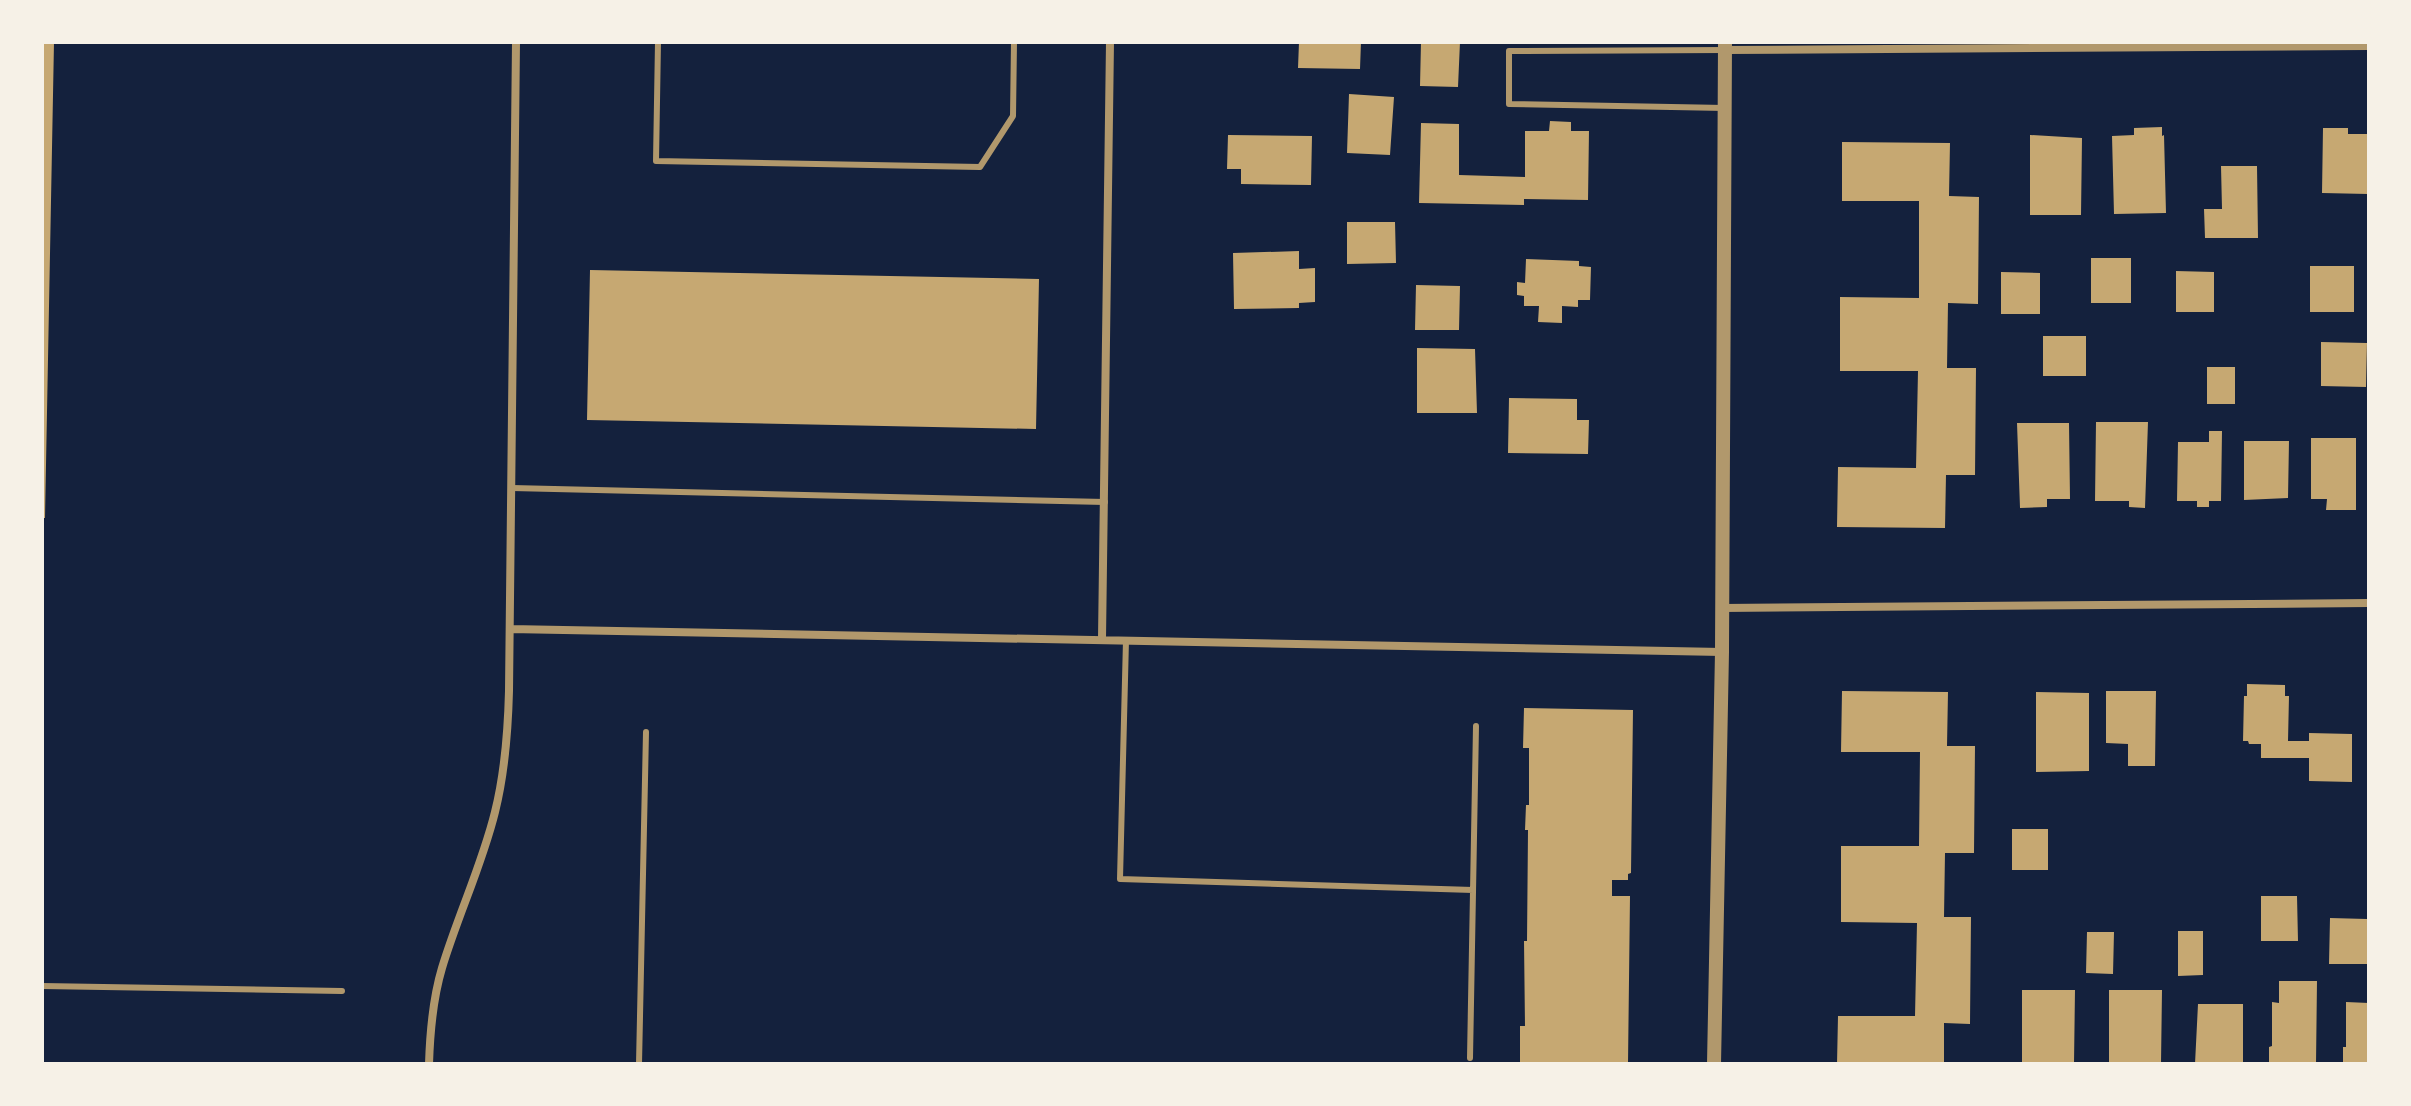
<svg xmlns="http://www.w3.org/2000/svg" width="2411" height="1106" viewBox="0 0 2411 1106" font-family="Figtree,sans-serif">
<rect width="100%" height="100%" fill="#14213d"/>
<!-- building -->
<path fill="#c6a872" d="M 42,42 L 54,42 L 45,518 L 42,518 Z
M 1299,42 L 1361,42 L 1360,69 L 1298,68 Z
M 1421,42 L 1460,42 L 1458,87 L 1420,86 Z
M 1349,94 L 1394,97 L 1390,155 L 1347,153 Z
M 1550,121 L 1571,122 L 1571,131 L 1589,131 L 1588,200 L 1524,199 L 1524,205 L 1419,203 L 1421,123 L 1459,124 L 1459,175 L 1525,177 L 1525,131 L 1549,131 Z
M 2162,127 L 2162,136 L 2164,135 L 2166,213 L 2114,214 L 2112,136 L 2134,135 L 2134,128 Z
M 2323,128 L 2348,128 L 2348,134 L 2369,134 L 2368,194 L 2322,193 Z
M 1228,135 L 1312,136 L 1311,185 L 1241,184 L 1241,169 L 1227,169 Z
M 2030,135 L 2082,138 L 2081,215 L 2030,215 Z
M 1842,142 L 1950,143 L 1949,196 L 1979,197 L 1978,304 L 1948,303 L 1947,368 L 1976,368 L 1975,475 L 1946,475 L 1945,528 L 1837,527 L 1838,467 L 1916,468 L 1918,371 L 1840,371 L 1840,297 L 1919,298 L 1919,201 L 1842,201 Z
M 2221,166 L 2257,166 L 2258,238 L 2205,238 L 2204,209 L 2222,209 Z
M 1347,222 L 1395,222 L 1396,263 L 1347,264 Z
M 1299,251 L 1299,269 L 1315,268 L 1315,302 L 1299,303 L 1299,308 L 1234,309 L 1233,253 Z
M 2091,258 L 2131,258 L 2131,303 L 2091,303 Z
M 1526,259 L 1579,261 L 1579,266 L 1591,267 L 1590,300 L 1578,300 L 1578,307 L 1562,306 L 1562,323 L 1538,322 L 1539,306 L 1524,306 L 1524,296 L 1517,295 L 1517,282 L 1525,283 Z
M 2310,266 L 2354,266 L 2354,312 L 2310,312 Z
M 590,270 L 1039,279 L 1036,429 L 587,420 Z
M 2176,271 L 2214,272 L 2214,312 L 2176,312 Z
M 2001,272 L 2040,273 L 2040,314 L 2001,314 Z
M 1416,285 L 1460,286 L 1459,330 L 1415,330 Z
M 2043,336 L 2086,336 L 2086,376 L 2043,376 Z
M 2321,342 L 2367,343 L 2366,387 L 2321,386 Z
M 1417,348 L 1475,349 L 1477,413 L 1417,413 Z
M 2207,367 L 2235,367 L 2235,404 L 2207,404 Z
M 1509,398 L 1577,399 L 1577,420 L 1589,420 L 1588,454 L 1508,453 Z
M 2096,422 L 2148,422 L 2145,508 L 2129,507 L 2129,501 L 2095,501 Z
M 2017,423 L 2069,423 L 2070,499 L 2047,499 L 2047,507 L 2020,508 Z
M 2209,431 L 2222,431 L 2221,501 L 2209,501 L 2209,507 L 2197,507 L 2197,501 L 2177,501 L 2178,442 L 2209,442 Z
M 2311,438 L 2356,438 L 2356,510 L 2326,510 L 2327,499 L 2311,499 Z
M 2244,441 L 2289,441 L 2288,498 L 2244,500 Z
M 2247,684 L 2285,685 L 2285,696 L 2289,696 L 2288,741 L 2309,741 L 2309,733 L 2352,734 L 2352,782 L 2309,781 L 2309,758 L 2261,758 L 2261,744 L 2249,744 L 2248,741 L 2243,741 L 2244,696 L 2247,696 Z
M 1842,691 L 1948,692 L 1947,746 L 1975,746 L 1974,853 L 1945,853 L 1944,917 L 1971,917 L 1970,1024 L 1944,1023 L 1944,1064 L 1837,1064 L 1838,1016 L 1915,1016 L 1917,923 L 1841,922 L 1841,846 L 1919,846 L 1920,752 L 1841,752 Z
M 2106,691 L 2156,691 L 2155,766 L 2128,766 L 2128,744 L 2106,743 Z
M 2036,692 L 2089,693 L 2089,771 L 2036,772 Z
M 1524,708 L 1633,710 L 1631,873 L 1628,874 L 1628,880 L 1612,880 L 1612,896 L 1630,896 L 1628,1064 L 1520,1063 L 1520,1026 L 1525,1026 L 1524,941 L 1527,941 L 1528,830 L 1525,830 L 1526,805 L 1529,805 L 1529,748 L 1523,748 Z
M 2012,829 L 2048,829 L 2048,870 L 2012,870 Z
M 2261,896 L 2297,896 L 2298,941 L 2261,941 Z
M 2330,918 L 2367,919 L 2367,964 L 2329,964 Z
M 2178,931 L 2203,931 L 2203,975 L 2178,976 Z
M 2087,932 L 2114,932 L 2113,974 L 2086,973 Z
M 2279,981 L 2317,981 L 2316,1064 L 2269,1064 L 2269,1047 L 2272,1046 L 2272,1002 L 2279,1003 Z
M 2022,990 L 2075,990 L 2074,1064 L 2022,1064 Z
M 2109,990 L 2162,990 L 2161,1064 L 2109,1064 Z
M 2346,1002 L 2369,1003 L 2369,1064 L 2343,1064 L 2343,1047 L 2346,1047 Z
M 2198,1004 L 2243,1004 L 2243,1064 L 2195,1064 Z"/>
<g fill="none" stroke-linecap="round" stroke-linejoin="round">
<!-- service -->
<path stroke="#b1986c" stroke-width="6" d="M 658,42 L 656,161 L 980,167 L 1013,116 L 1014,42
M 1725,50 L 1509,51 L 1509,104 L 1725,108
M 512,488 L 1105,502
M 1126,640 L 1120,879 L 1473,890
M 42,986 L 342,991
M 1470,1058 L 1476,726
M 639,1064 L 646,732"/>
<!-- minor -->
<path stroke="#b1986c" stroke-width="8" d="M 1725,50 L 2369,46
M 1722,608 L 2369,603
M 510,629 L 1722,652
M 1102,639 L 1110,42
M 429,1064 C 430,1032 433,998 442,968 C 458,915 482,865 495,812 C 505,772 508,731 509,691 L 516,42"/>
<!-- tertiary -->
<path stroke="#b1986c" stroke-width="14" d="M 1714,1064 L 1722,652 L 1725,42"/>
</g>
<!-- border -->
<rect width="2411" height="1106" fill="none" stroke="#f6f1e7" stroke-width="88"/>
</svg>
